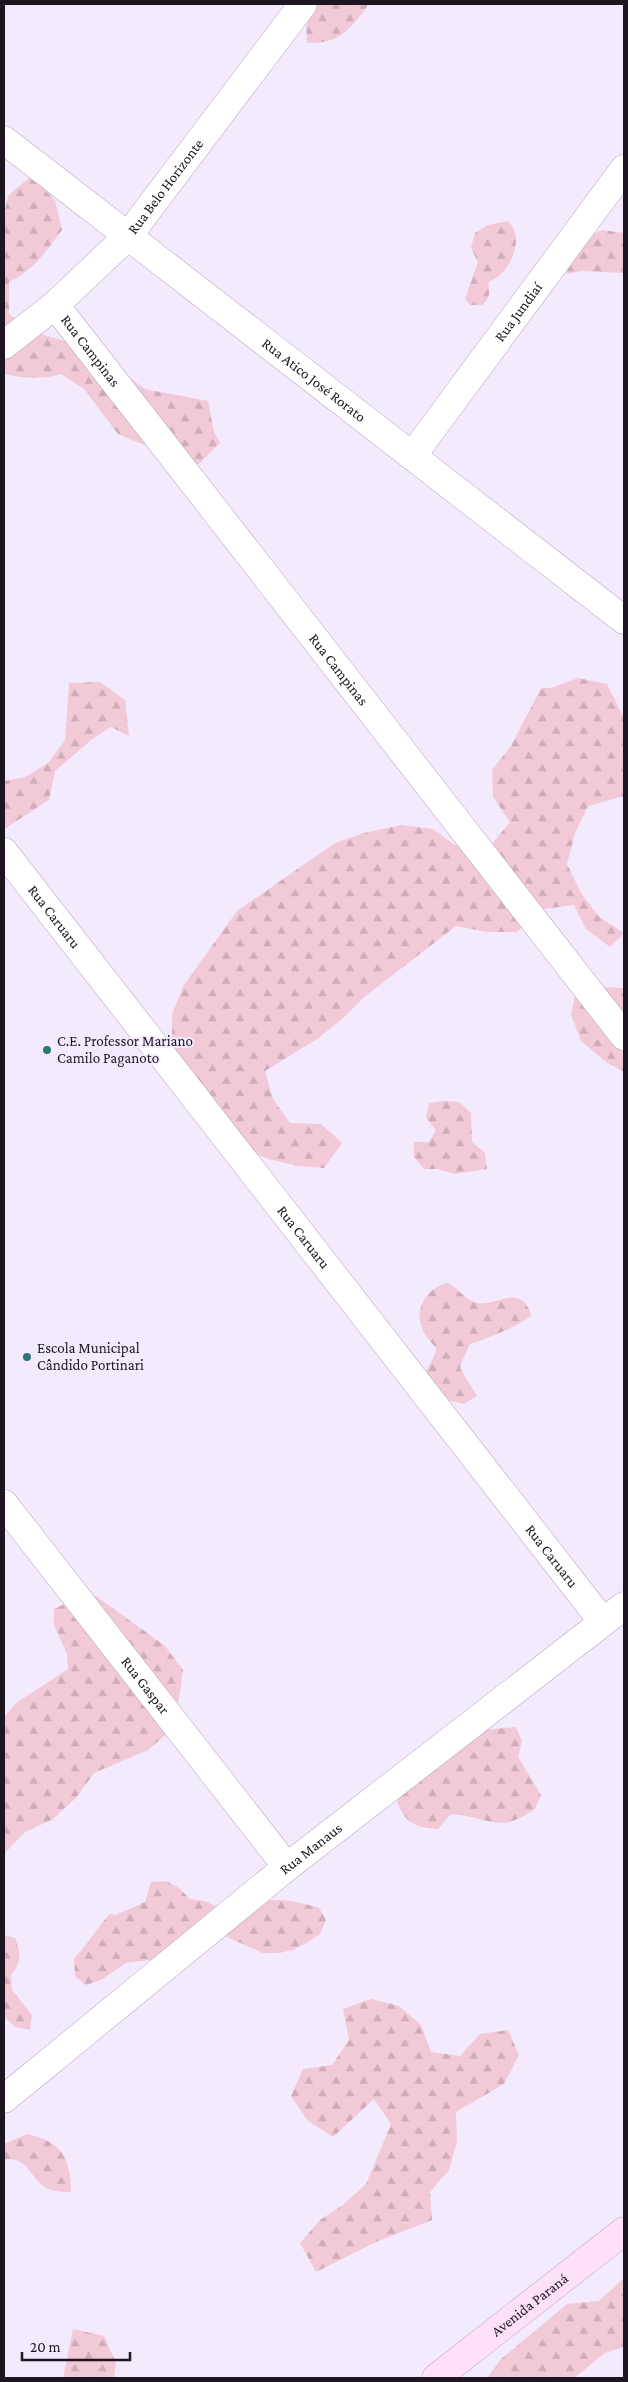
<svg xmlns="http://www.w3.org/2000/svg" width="628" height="2382" viewBox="0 0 628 2382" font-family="'Crimson Pro',serif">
<defs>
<pattern id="forest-firs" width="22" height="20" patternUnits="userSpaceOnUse" patternTransform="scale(1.25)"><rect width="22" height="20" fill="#f2c9d7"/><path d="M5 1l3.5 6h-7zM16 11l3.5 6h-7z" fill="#cfacb8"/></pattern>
</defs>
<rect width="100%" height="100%" fill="#f4eafd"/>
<!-- forest -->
<path fill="url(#forest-firs)" d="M 314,4 L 369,4 C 350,29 341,44 307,43 L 306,28 Z
M 31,176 L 55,200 L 62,230 C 47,250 32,272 9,282 L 9,314 L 36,333 L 99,350 L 120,371 L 145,389 L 208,401 L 214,432 L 220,443 L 199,464 L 168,464 L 147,446 L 118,434 L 84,389 L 61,374 C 42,380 23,378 4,374 L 4,215 L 8,196 Z
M 507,221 C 524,233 514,261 501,274 C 498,277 492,280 488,283 C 490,293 490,298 482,305 L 470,305 L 465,299 L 478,262 L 471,248 L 475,233 L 488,225 Z
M 602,230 L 624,233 L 624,273 L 581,271 L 567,274 L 569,257 L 589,236 Z
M 578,678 L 607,684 L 624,718 L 624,796 L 588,806 L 575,833 L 567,864 L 581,893 L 599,917 L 624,933 L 610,947 L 586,929 L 574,905 L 544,909 L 517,932 L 487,932 L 456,926 L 363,998 L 341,1020 L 317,1039 L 265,1071 L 273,1099 L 290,1123 L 321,1124 L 342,1143 L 324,1168 L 298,1166 L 269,1159 L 240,1148 L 183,1071 L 172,1043 L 172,1014 L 184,985 L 237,911 L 335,843 L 364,833 L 401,825 L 433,829 L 458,847 L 492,844 L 510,822 L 493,797 L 492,770 L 511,746 L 541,688 L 551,688 Z
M 100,682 L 125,700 L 129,736 L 111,727 L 91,740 L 55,771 L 49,800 L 4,829 L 4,781 L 25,777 L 48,763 L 65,740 L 69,683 Z
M 577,986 L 624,988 L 624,1072 L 606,1062 L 581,1041 L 571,1014 Z
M 444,1101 L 459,1102 L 471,1113 L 472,1142 L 485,1153 L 487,1169 L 454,1174 L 437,1169 L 424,1169 L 414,1157 L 414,1142 L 429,1142 L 436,1130 L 426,1118 L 429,1103 Z
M 448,1283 C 458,1288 466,1301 477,1303 C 494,1307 522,1282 531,1315 C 522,1325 485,1340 470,1344 L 462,1361 L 460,1368 L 477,1396 L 464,1404 L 443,1399 L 424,1377 C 427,1366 435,1359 436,1348 C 431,1342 425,1336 422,1328 C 414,1309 427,1287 448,1283 Z
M 81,1596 L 96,1596 L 165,1646 L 183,1670 L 179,1699 L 170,1731 L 148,1750 L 94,1773 L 76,1798 L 53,1819 L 25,1832 L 4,1854 L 4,1717 L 16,1703 L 68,1669 L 67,1654 L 54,1625 L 54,1609 Z
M 516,1727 L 522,1741 L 518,1757 L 541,1795 L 535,1809 C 527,1814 518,1820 509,1822 C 495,1826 468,1814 451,1814 L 438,1829 C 411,1827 405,1822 395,1797 L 483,1730 Z
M 166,1881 L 179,1888 L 190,1899 L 205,1901 L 219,1908 C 259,1900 279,1895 319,1908 L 326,1920 L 320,1934 L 308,1942 L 293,1950 L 278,1953 L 263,1953 L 220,1934 L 158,1959 L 126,1963 L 101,1980 L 86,1985 L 75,1976 L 74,1958 C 88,1945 96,1928 110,1914 L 116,1915 L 145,1902 L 151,1882 Z
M 4,1935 L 15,1938 C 21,1953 22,1962 11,1975 L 12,1990 L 32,2015 L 30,2030 L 15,2027 L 4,2017 Z
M 371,1999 L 399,2006 L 421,2025 L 431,2052 L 460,2056 L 480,2034 L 508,2030 L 519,2055 L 504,2084 L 456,2112 L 457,2141 L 449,2170 L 430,2192 L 432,2220 L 376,2242 L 316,2272 L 300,2243 L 320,2220 L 344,2204 L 366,2184 L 391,2124 L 374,2099 L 333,2137 L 308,2121 L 291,2096 L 303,2069 L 332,2065 L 349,2040 L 343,2009 Z
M 27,2134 C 61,2141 71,2158 71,2192 C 61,2192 49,2192 41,2184 C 29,2173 24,2155 4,2160 L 4,2144 Z
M 624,2278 L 624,2347 L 605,2353 L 574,2378 L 487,2378 L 501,2359 L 567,2304 L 599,2301 Z
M 73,2329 L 104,2336 L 116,2363 L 114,2378 L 63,2378 Z"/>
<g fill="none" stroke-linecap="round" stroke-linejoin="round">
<!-- minor casing -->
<g stroke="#b7a6c4" stroke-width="29">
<g id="minor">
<path id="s1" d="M 128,236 L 303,4"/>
<path id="s2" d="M 55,305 L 624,1036"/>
<path id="s3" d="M 412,456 L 624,169"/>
<path id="s4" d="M 4,852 L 603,1622"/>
<path id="s5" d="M 4,1504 L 287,1867"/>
</g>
</g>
<!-- tertiary casing -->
<g stroke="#b7a6c4" stroke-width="29">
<g id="tertiary">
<path id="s6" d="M 4,140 L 624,620"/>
<path d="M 4,345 L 55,305 L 128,236"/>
<path id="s7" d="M 4,2099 L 287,1867 L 624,1606"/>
</g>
</g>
<!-- secondary casing -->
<g stroke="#b7a6c4" stroke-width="29">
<g id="secondary">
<path id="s8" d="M 436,2378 L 624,2231"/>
</g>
</g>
<!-- minor -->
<use href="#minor" stroke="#fff" stroke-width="28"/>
<!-- tertiary -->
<use href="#tertiary" stroke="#fff" stroke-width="28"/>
<!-- secondary -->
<use href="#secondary" stroke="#fee1f9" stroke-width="28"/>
</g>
<!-- markers -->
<g fill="#2c7678" stroke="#f4eafd" stroke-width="2">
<circle cx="47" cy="1050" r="5"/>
<circle cx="27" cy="1357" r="5"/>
</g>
<g text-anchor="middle" stroke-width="4" stroke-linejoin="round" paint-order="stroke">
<!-- street labels -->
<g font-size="15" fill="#1d1621" stroke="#f4eafd">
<text dy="5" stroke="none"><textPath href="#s1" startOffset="62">Rua Belo Horizonte</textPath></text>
<text dy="5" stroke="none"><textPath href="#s3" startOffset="179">Rua Jundiaí</textPath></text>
<text dy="5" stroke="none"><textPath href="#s2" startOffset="58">Rua Campinas</textPath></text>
<text dy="5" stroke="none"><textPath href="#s6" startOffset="392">Rua Atico José Rorato</textPath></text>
<text dy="5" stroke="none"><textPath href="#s2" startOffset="462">Rua Campinas</textPath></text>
<text dy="5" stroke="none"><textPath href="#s4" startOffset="82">Rua Caruaru</textPath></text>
<text dy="5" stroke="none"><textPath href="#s4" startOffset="488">Rua Caruaru</textPath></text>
<text dy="5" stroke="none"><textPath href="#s4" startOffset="892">Rua Caruaru</textPath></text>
<text dy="5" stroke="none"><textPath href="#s5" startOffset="230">Rua Gaspar</textPath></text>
<text dy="5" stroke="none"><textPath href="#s7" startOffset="396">Rua Manaus</textPath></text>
<text dy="5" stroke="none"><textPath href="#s8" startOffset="119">Avenida Paraná</textPath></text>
</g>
<!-- poi labels -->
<g font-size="15" fill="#1d1621" stroke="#f4eafd" text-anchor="start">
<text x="57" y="1046">C.E. Professor Mariano<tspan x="57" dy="17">Camilo Paganoto</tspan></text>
<text x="37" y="1353">Escola Municipal<tspan x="37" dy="17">Cândido Portinari</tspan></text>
</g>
</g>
<!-- border -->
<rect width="628" height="2382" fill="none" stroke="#1d1621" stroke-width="10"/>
<!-- scale -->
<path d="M22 2352v8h108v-8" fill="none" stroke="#1d1621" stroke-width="2.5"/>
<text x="30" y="2352" font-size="15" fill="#1d1621" stroke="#f4eafd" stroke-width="4" paint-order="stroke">20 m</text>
</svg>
